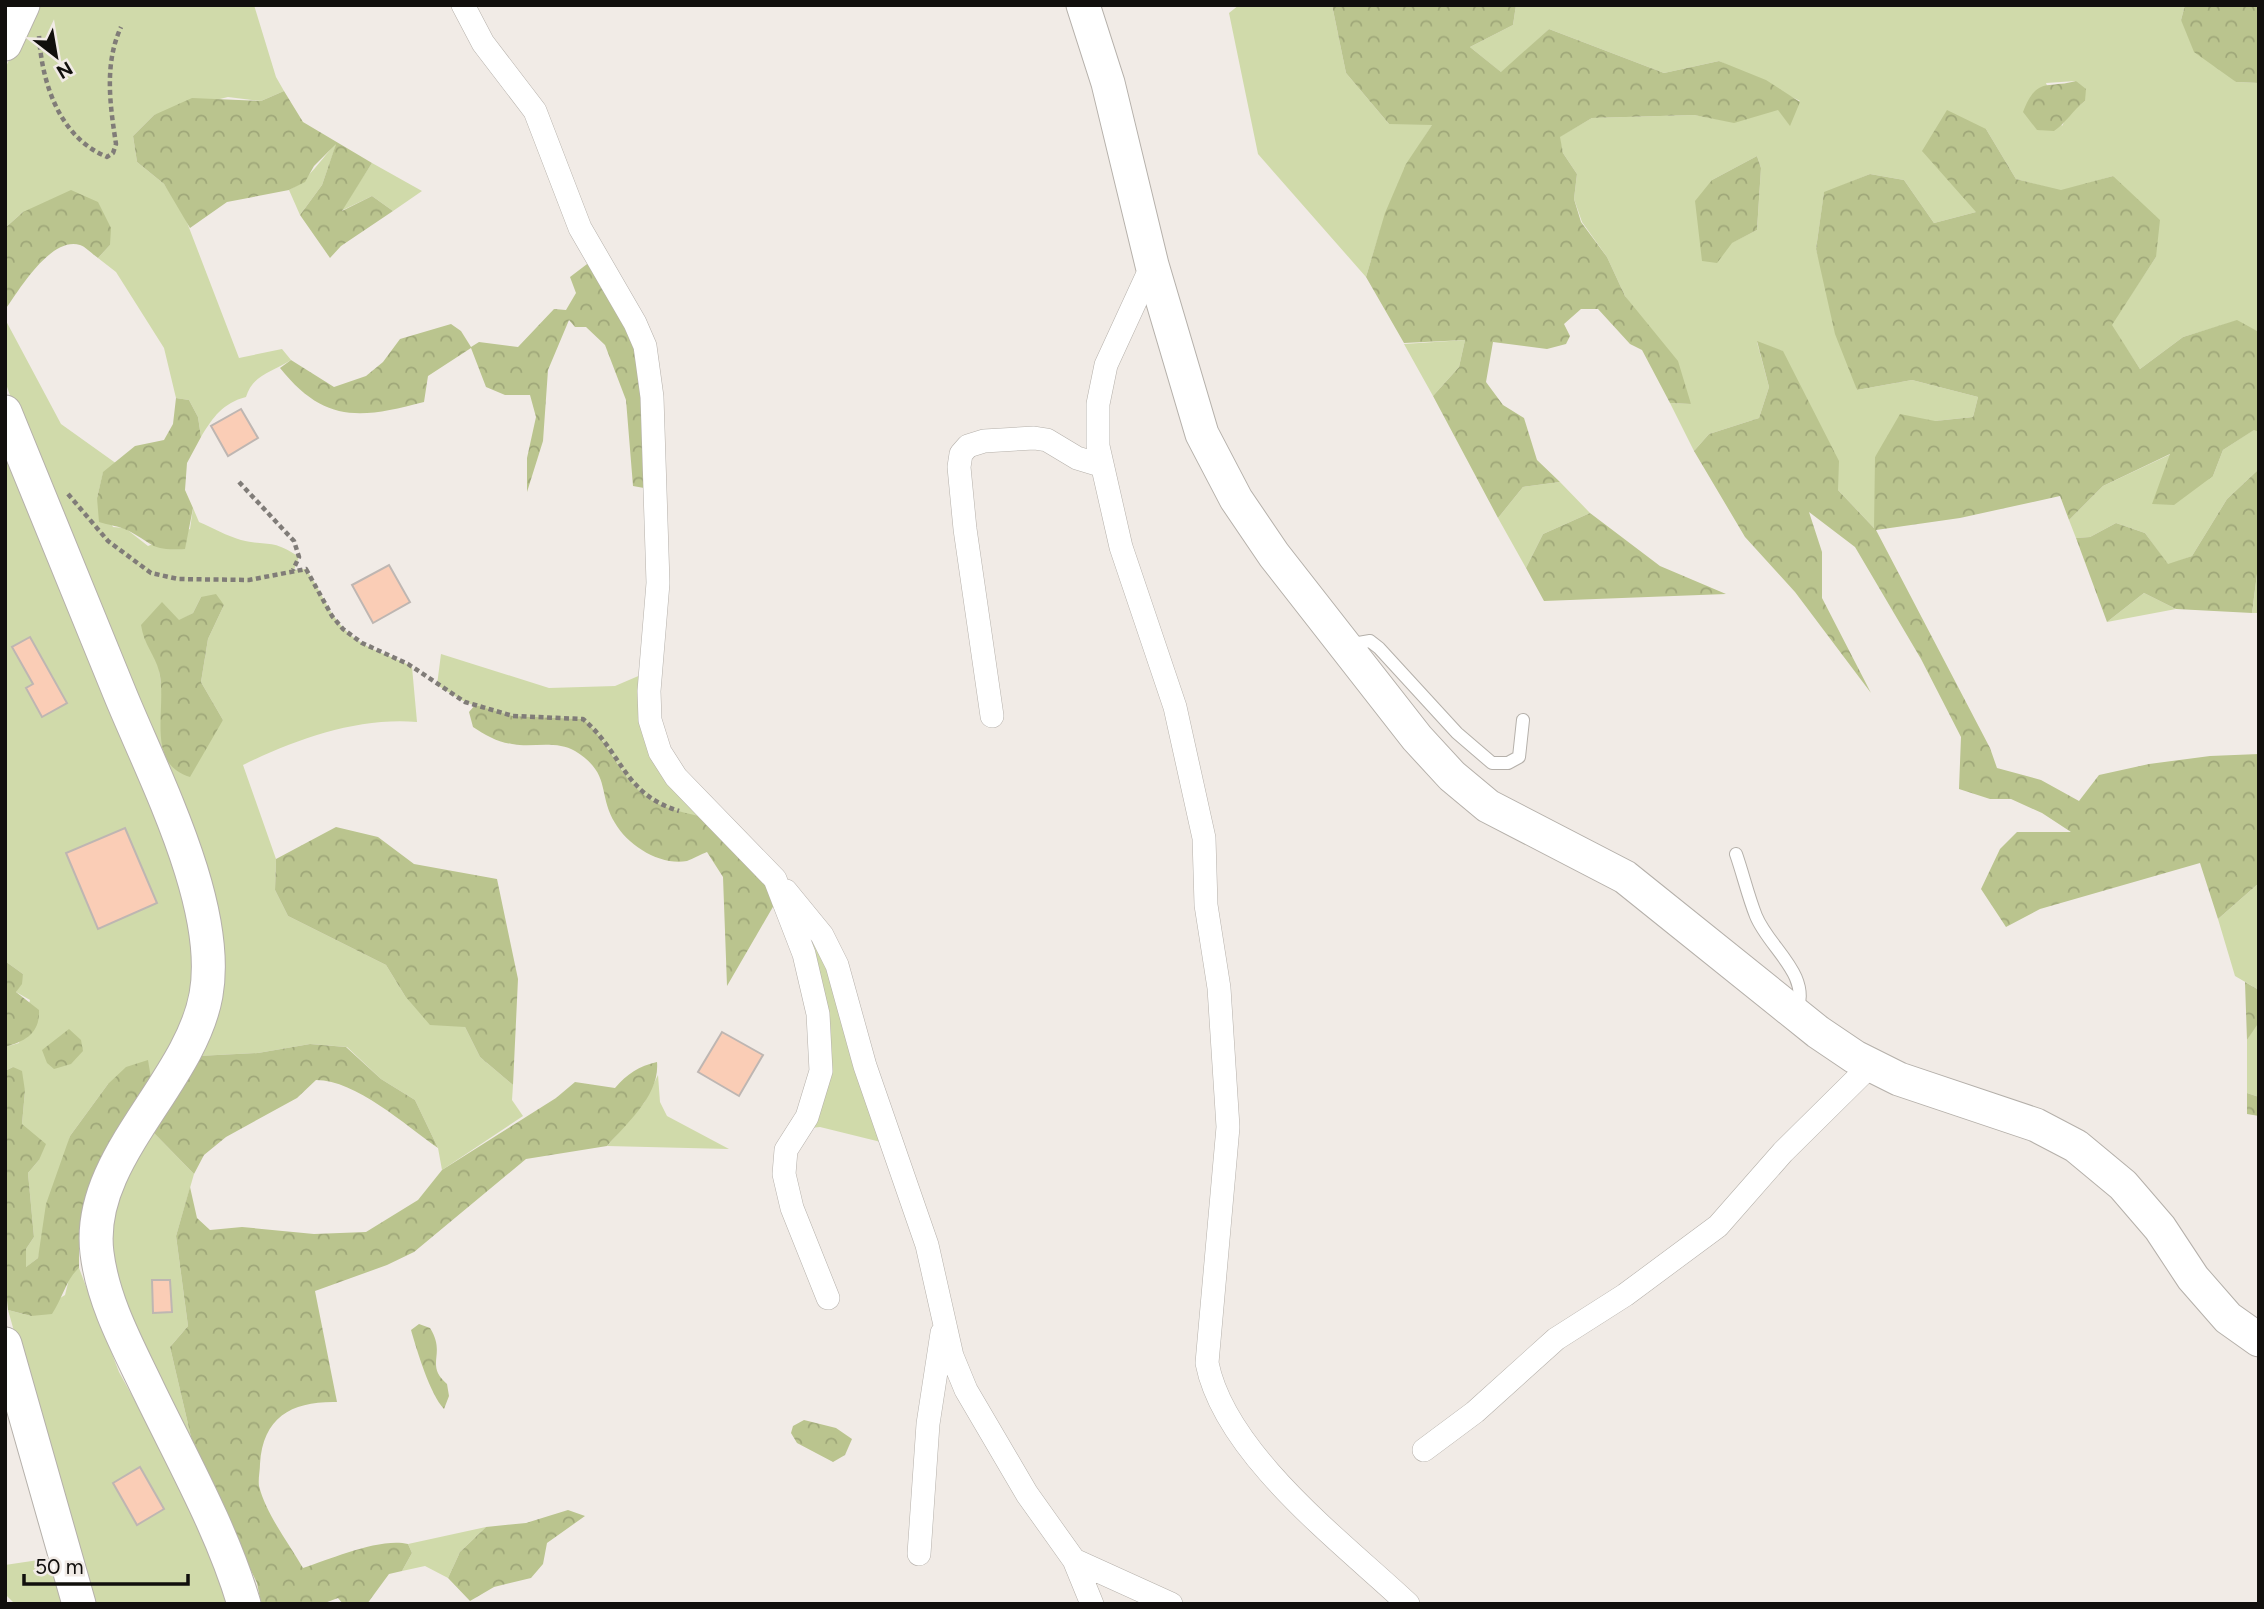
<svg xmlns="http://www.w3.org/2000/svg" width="2264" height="1609" viewBox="0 0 2264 1609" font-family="Figtree,sans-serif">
<defs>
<pattern id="forest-crowns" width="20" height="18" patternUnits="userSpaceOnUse" patternTransform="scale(1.75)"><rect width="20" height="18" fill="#bac48e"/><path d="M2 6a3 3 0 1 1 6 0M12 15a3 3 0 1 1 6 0" fill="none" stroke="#9fa779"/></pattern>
</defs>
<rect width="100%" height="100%" fill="#f1ebe6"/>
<!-- green -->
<path fill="#d0daaa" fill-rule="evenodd" d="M 34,5 L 254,5 L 276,77 L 284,91 L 261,101 L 228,97 L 154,115 L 133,136 L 137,162 L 164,184 L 183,212 L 239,358 L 282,349 L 291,360 C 273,372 253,374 246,397 C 223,403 213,417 201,437 L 198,417 L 189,400 L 176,398 L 164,348 L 116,272 L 98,258 L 110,245 L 23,212 L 5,228 L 5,69 Z
M 1239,5 L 1332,5 L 1346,73 L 1389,124 L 1433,124 C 1397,177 1384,217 1366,277 L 1258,154 L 1229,13 Z
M 1516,5 L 2185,5 L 2181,20 L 2236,82 L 2259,83 L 2259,332 L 2236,321 L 2183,337 L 2140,369 L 2111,325 L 2156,257 L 2113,176 L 2061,191 L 2016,179 L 1986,129 L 1976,212 L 1934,223 L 1904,180 L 1870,174 L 1824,193 L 1816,249 L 1857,390 L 1912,380 L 1978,397 L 1973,417 L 1935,421 L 1875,457 L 1875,529 L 1838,490 L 1838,461 L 1782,351 L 1757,342 L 1769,387 L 1759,418 L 1709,434 L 1694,451 L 1670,403 L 1691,404 L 1645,325 L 1625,296 L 1607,257 L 1582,222 L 1574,199 L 1577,174 L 1563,153 L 1559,137 L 1592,118 L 1694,115 L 1734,122 L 1800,101 L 1719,61 L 1664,73 L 1549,29 L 1502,73 L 1470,47 L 1513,25 ZM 2076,81 L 2085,101 L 2068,114 L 2062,126 L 2046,83 ZM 1757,156 L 1761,168 L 1757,230 L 1731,243 L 1712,180 Z
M 337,142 L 322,185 L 300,215 L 289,190 C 309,180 321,159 337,142 Z
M 372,163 L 422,191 L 393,211 L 372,196 L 341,211 Z
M 5,319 L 61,424 L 117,464 L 103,473 L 97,498 L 113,527 L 125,528 L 148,546 L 190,529 L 193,508 L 199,522 C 213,528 227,536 241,540 C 269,547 271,538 299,557 L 294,570 L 306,569 C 324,595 332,626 362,643 C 377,653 396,657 412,667 L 417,722 C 358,717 296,739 243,765 L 276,859 L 275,890 L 288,916 L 386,965 L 405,996 L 465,1027 L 480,1057 L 513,1085 L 512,1100 L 523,1116 L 442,1170 L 438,1148 L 415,1100 L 381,1079 L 347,1047 L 310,1044 L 258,1053 L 198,1056 L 220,1001 L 5,381 ZM 201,597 L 224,605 L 208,639 L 201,682 L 223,720 L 163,757 L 163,699 L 159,669 L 179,621 L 193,613 Z
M 1465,340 L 1459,367 L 1433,396 L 1404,344 Z
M 2255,429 L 2259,432 L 2259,469 L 2227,499 L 2192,556 L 2168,565 L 2145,533 L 2116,523 L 2090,537 L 2076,538 L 2069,520 L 2103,486 L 2171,454 L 2213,476 L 2223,450 Z
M 5,455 L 148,793 L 192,914 L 194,1000 L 152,1084 L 108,1084 L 70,1136 L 38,1258 L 25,1268 L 26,1249 L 34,1237 L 28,1173 L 39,1160 L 22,1124 L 25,1091 L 13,1067 L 7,1070 L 5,1047 L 19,1043 L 30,1000 L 16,992 L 23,974 L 5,961 Z
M 1560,482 L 1590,513 L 1543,534 L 1526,568 L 1498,518 L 1523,487 Z
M 2259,558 L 2259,613 L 2252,613 Z
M 2144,593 L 2176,609 L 2107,622 Z
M 441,654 L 549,688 L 615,686 L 650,671 L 655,741 L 726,826 C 700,818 666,813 644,796 C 620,777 610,741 583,719 L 513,716 L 489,711 L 465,702 L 437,685 Z
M 2259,883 L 2259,990 L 2235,976 L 2218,919 Z
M 799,904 L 813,921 L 893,1145 L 820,1127 L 800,1129 L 817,1092 Z
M 2258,1021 L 2259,1022 L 2259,1097 L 2247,1093 L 2247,1040 Z
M 658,1075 L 660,1102 L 667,1116 L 729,1149 L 607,1146 L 644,1103 Z
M 154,1133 L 194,1174 L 176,1236 L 188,1326 L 170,1347 L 195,1454 L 124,1299 C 99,1229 116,1193 154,1133 Z
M 79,1268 L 119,1372 L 157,1441 L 205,1540 L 229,1604 L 91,1604 L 8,1310 L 31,1316 L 65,1295 L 70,1275 Z
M 486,1527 L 460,1552 L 448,1578 L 425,1566 L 402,1571 L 412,1553 L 408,1544 Z
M 52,1558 L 65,1604 L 15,1604 L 5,1594 L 5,1565 Z"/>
<!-- forest -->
<path fill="url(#forest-crowns)" d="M 1332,5 L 1516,5 L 1513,25 L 1470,47 L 1501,72 L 1549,29 L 1664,73 L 1719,61 L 1766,80 L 1800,102 L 1790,126 L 1778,110 L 1734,123 L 1694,115 L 1592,118 L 1560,137 L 1563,153 L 1577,174 L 1574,199 L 1581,222 L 1607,257 L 1625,296 L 1678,361 L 1691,404 L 1670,403 L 1642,350 L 1630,344 L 1598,309 L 1581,309 L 1564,324 L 1570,336 L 1566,344 L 1547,349 L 1493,342 L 1486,382 L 1503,405 L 1524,418 L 1537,460 L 1560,482 L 1523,487 L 1498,518 L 1433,396 L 1459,367 L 1465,340 L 1404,343 L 1366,277 L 1385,213 L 1406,164 L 1432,125 L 1389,124 L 1346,73 Z
M 2185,5 L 2259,5 L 2259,83 L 2236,82 L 2194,52 L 2181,20 Z
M 2076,81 L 2086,89 L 2085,101 C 2073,110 2066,123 2054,131 L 2037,130 L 2023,112 C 2037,76 2047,89 2076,81 Z
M 284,91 L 303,122 L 372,163 L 342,211 L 372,196 L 393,211 L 341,246 L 330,258 L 300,215 L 322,185 L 336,144 L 314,166 L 305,182 L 289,190 L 227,202 L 190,228 L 164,184 L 137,162 L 133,136 L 154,115 L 192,98 L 261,101 Z
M 1947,110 L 1986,129 L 2016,179 L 2061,190 L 2113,176 L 2160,220 L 2156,257 L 2112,325 L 2140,369 L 2183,337 L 2237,320 L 2259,332 L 2259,432 L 2254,430 L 2223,450 L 2213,476 L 2174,505 L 2152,504 L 2170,454 L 2103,486 L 2069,520 L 2060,496 L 1960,518 L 1876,530 L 1990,748 L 1997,768 L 2041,780 L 2079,801 L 2099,775 L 2149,764 L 2210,756 L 2259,754 L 2259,883 L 2218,919 L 2200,863 L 2040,909 L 2006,927 L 1981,889 L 2000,849 L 2017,832 L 2071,832 L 2042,813 L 2011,799 L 1990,799 L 1959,789 L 1961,737 L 1921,659 L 1855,547 L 1809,512 L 1822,552 L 1822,598 L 1871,693 L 1795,592 L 1745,537 L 1694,451 L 1709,434 L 1759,418 L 1769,387 L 1757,341 L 1783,351 L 1839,461 L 1838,490 L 1874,528 L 1875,457 L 1900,414 L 1935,421 L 1973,417 L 1978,397 L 1912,380 L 1857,390 L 1835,334 L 1816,249 L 1824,192 L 1870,174 L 1904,180 L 1934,223 L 1976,212 L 1922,151 Z
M 1757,156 L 1761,168 L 1757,230 L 1732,243 L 1717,263 L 1702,261 L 1695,201 L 1712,180 Z
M 71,190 L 98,202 L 111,228 L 110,245 L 98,258 C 92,254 86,247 80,245 C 51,236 19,290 5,310 L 5,228 L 23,212 Z
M 595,258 L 635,323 L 655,490 L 633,486 L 626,400 L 605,345 L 586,327 L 575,327 L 569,320 L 548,370 L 543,441 L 527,492 L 527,458 L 536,417 L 530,395 L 505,395 L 486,387 L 471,348 L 428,376 L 424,402 C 360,419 324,423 280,368 L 291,360 L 334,387 L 366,376 L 383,362 L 400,339 L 451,324 L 461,331 L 471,347 L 479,342 L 518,347 L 554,309 L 566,310 L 576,293 L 570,277 Z
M 176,398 L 189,400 L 198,417 L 201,437 L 187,463 L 185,490 L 193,508 L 185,549 C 149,551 155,544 127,530 C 119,526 108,525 99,522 L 97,498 L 103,472 L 135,446 L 164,440 L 173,424 Z
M 2259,469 L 2259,558 L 2252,613 L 2176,609 L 2144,593 L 2107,622 L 2076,538 L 2090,537 L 2116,523 L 2145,533 L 2168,564 L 2192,556 L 2227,499 Z
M 1590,513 L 1660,566 L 1726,594 L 1544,601 L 1526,568 L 1543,534 Z
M 216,594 L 224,605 L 208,639 L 201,682 L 223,720 L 190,777 C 144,763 168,708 159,671 C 155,655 144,645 141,625 L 162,602 L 179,620 L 193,613 L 201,597 Z
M 475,705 L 513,716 L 583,719 C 609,741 619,776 644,795 C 667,814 700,812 725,826 C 738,833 769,878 781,893 L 727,986 L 723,877 L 707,852 C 701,854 693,859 687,861 C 661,866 628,846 615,823 C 597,793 612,774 575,751 C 556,740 532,748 512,744 C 497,742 485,735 473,727 L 469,712 Z
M 336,827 L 378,837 L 414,864 L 497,879 L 518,979 L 513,1085 L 480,1057 L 465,1027 L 430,1025 L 405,996 L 386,965 L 288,916 L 275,890 L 276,859 Z
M 5,961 L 23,974 L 22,984 L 16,992 L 39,1010 C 40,1033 26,1041 5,1047 Z
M 2245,982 L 2259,990 L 2259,1022 L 2247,1040 Z
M 69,1029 L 81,1040 L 83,1051 L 71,1064 L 54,1069 L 47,1063 L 42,1050 Z
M 310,1044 L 346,1047 L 381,1079 L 415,1100 L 438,1148 C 405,1125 356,1080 316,1080 L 297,1098 L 226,1137 L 204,1155 L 194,1174 L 154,1133 L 198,1056 L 258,1053 Z
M 148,1060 L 152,1084 L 83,1214 L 79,1234 L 79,1268 C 67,1278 62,1299 52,1314 L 31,1316 L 8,1310 L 5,1280 L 7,1070 L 13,1067 L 22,1071 L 25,1091 L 22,1124 L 46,1144 L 39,1160 L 28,1173 L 34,1237 L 26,1249 L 26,1267 L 38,1258 L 46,1204 L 70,1136 L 108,1084 L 126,1067 Z
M 657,1062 C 660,1095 627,1123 607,1146 L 526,1159 L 414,1252 L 387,1265 L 315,1291 L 337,1402 C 293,1401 263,1416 260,1464 C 260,1471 258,1479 259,1486 C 266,1514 288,1542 303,1568 C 330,1559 381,1537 408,1544 L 412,1553 L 402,1571 L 389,1574 L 367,1604 L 343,1604 L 338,1598 L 322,1604 L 261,1604 L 257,1583 L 195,1454 L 170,1347 L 188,1326 L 176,1236 L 190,1187 L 197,1218 L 210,1230 L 242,1227 L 314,1234 L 366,1232 L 418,1200 L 442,1170 L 556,1098 L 575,1082 L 615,1088 C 627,1074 639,1066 657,1062 Z
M 2247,1093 L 2259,1097 L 2259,1116 L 2247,1114 Z
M 419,1324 L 430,1328 C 447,1355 424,1364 447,1384 L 449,1396 L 444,1409 C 430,1394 417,1351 411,1330 Z
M 804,1420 L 836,1428 L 852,1439 L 845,1455 L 833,1462 L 797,1443 L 791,1433 L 793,1426 Z
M 568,1510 L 585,1516 L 547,1543 L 543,1564 L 531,1578 L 494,1587 L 470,1601 L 448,1578 L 460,1552 L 486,1527 L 526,1523 Z"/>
<!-- building -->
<path fill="#facdb6" stroke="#beb6b2" stroke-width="2" d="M 241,409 L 258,438 L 228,456 L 211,426 Z
M 389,565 L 410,602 L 373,623 L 352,585 Z
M 30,637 L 67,703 L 42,717 L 26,688 L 33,684 L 12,647 Z
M 125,828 L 157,903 L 98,929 L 66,853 Z
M 722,1032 L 763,1055 L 739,1096 L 698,1072 Z
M 152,1280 L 170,1280 L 172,1312 L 153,1313 Z
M 140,1467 L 164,1509 L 137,1525 L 113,1483 Z"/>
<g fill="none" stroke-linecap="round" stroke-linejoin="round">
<!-- service casing -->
<g stroke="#b5b0aa" stroke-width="14">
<path id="service" d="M 1347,645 L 1370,641 L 1379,648 L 1457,733 L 1492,763 L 1508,763 L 1519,757 L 1523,720
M 1736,854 C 1743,874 1748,896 1756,916 C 1769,948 1811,974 1797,1011"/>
</g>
<!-- minor casing -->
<g stroke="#b5b0aa" stroke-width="24">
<path id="minor" d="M 463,5 L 483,43 L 535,111 L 580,228 L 635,323 L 645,346 L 652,397 L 658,583 L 649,691 L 650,720 L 660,752 L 676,777 L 775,879 L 804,954 L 818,1014 L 821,1071 L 807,1117 L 786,1150 L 784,1174 L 792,1208 L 828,1298
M 1152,265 L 1106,365 L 1098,404 L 1098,446 L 1121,547 L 1175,707 L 1204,838 L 1206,905 L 1219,988 L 1228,1127 L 1207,1363 C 1225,1454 1342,1542 1408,1604
M 992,716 L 965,529 L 959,467 L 961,454 L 968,446 L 984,441 L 1034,438 L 1047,440 L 1077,458 L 1100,465
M 786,891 L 822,935 L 837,965 L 865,1066 L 927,1245 L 952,1356 L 966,1390 L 1027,1494 L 1074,1560 L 1171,1604
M 1424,1450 L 1475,1412 L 1556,1339 L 1625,1295 L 1718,1226 L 1783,1152 L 1871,1065
M 919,1554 L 928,1424 L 942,1333
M 1074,1560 L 1092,1604"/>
</g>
<!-- secondary casing -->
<g stroke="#b5b0aa" stroke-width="35">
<path id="secondary" d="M 1083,5 L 1108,83 L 1152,265 L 1202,434 L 1236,499 L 1274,555 L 1417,738 L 1452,776 L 1488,806 L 1625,877 L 1818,1032 L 1855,1057 L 1899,1079 L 2036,1125 L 2076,1146 L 2123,1185 L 2160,1228 L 2193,1278 L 2228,1318 L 2259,1340
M 5,44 L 23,5
M 5,412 C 44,506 82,600 120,694 C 154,777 222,906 206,995 C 190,1084 85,1159 97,1253 C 103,1302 128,1347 149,1391 C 183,1461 222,1530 244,1604
M 5,1344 L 79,1604"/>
</g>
<!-- path -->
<path stroke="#807c78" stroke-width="4.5" stroke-dasharray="5 3.5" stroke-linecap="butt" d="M 39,36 C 42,83 59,137 107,157 L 113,153 L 116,144 C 110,105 104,64 121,27
M 239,482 L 294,541 L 299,557 L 293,570
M 68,494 L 108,541 L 151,573 L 178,579 L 249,580 L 306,569 L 332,616 L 343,629 L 362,643 L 408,664 L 465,702 L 513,716 L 583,719 C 623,753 623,794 679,811"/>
<!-- service -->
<use href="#service" stroke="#fff" stroke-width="12"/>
<!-- minor -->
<use href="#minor" stroke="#fff" stroke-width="23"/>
<!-- secondary -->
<use href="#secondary" stroke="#fff" stroke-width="33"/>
</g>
<!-- border -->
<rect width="2264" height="1609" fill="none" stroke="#110f0d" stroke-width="14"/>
<!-- north arrow -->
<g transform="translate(56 56) rotate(149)" stroke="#f1ebe6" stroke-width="5" paint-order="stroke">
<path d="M0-5L12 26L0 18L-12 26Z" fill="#110f0d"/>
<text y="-10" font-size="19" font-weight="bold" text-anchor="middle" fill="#110f0d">N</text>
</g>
<!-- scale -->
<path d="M24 1574v10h164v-10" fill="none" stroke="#110f0d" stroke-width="3.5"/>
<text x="35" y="1574" font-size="21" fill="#110f0d" stroke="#f1ebe6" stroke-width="5" paint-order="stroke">50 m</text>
</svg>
